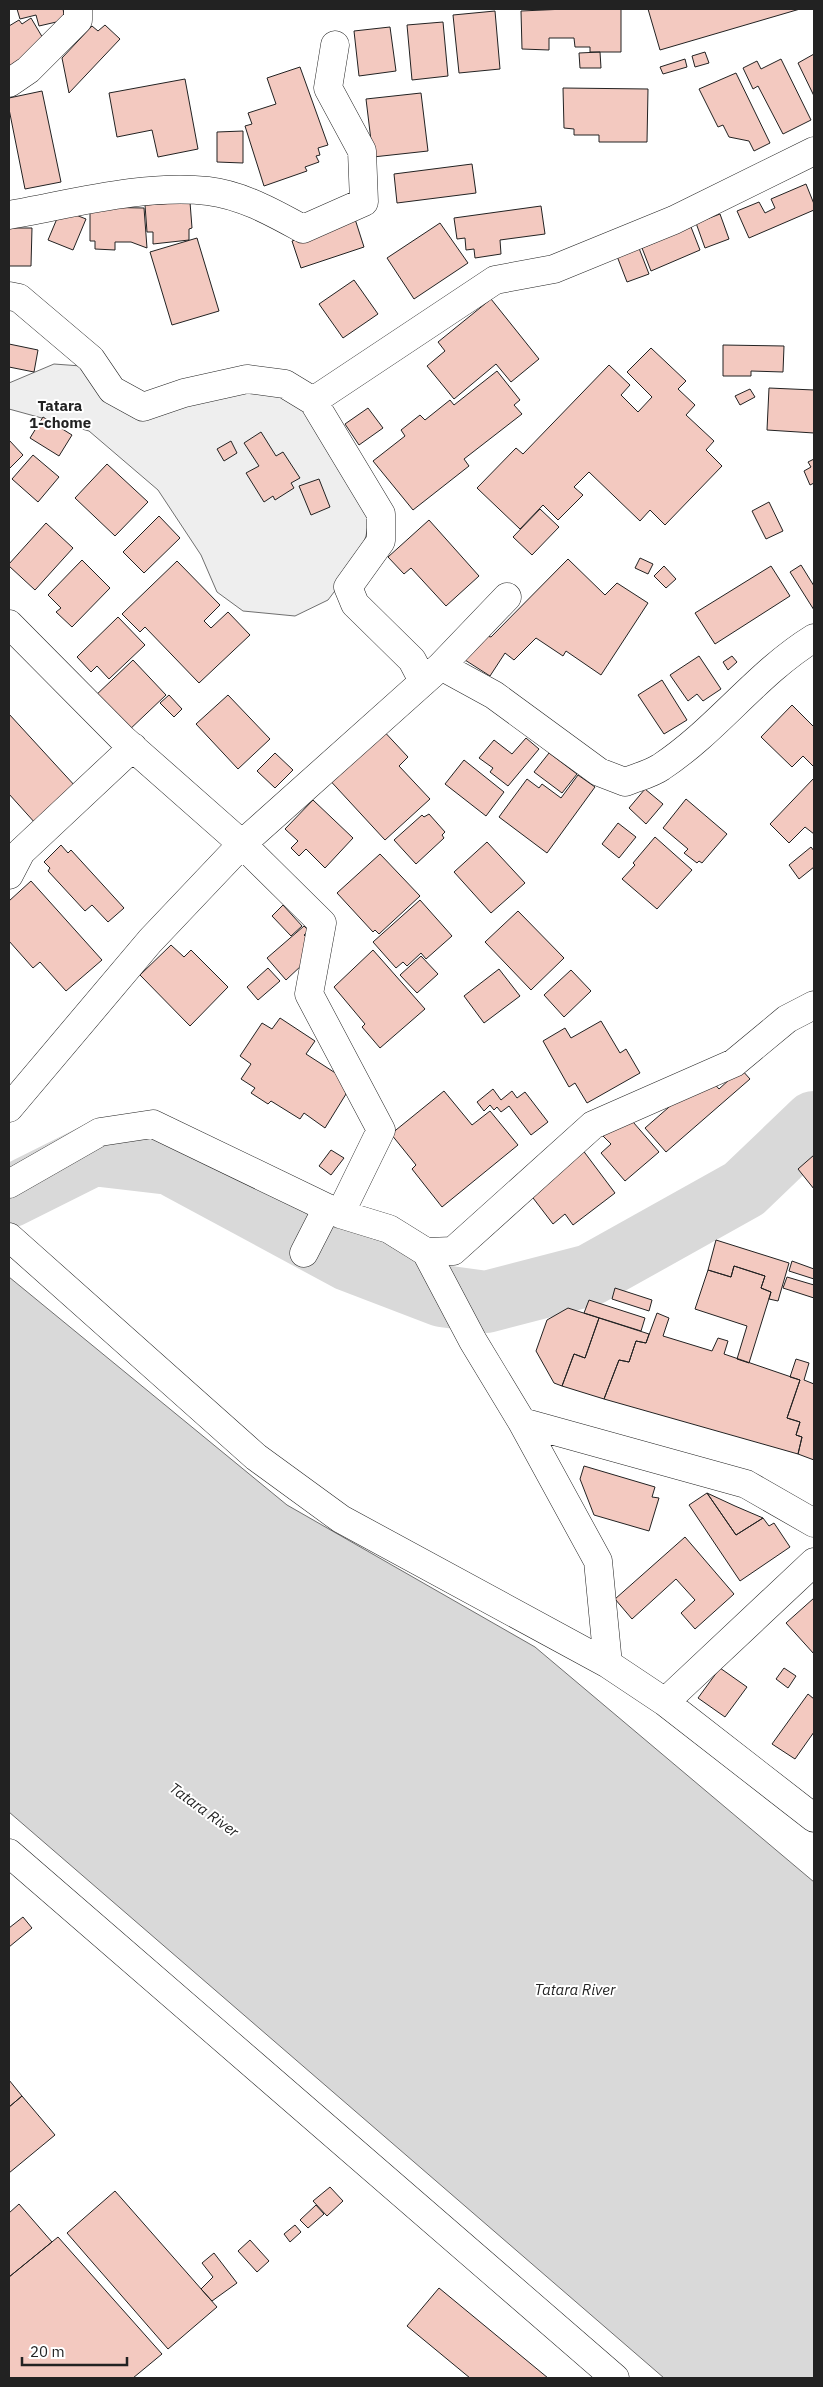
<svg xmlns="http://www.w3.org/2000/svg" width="823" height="2387" viewBox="0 0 823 2387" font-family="'IBM Plex Sans',sans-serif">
<rect width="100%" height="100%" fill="#fff"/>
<!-- green -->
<path fill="#eee" stroke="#6f6f6f" d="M 54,364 L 81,366 L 147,415 L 237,391 L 277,394 L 305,404 L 370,514 L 366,536 L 356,563 L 328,600 L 295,616 L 243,611 L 217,592 L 201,555 L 158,490 L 89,431 L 9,409 L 9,383 Z"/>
<!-- water -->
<path fill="#d9d9d9" stroke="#6f6f6f" d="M 9,1277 L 287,1505 L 535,1647 L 814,1882 L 814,2378 L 664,2378 L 9,1812 Z"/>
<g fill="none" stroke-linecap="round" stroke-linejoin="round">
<!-- river -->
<path stroke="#d9d9d9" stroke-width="62" d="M 9,1197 L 93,1155 L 170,1164 L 348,1260 L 442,1296 L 486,1302 L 590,1275 L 744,1189 L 814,1122"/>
</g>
<!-- building -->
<path fill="#f3c9c0" stroke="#222" d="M 17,9 L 63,9 L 65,20 L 39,26 L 36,15 L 20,19 Z
M 566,9 L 621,9 L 621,52 L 590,52 L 590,47 L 575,47 L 574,38 L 549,38 L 549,50 L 522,49 L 521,11 Z
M 648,9 L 800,9 L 660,50 Z
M 495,11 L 500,69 L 459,73 L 453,15 Z
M 31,18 L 47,45 L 9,68 L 9,26 L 19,20 L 22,24 Z
M 443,22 L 448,76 L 412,80 L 407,25 Z
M 105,25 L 120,39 L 69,93 L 62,58 L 92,26 L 98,31 Z
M 390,27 L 396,71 L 359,76 L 354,31 Z
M 600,52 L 601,68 L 580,68 L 579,53 Z
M 705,52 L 709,63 L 695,67 L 692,56 Z
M 814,54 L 814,96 L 798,63 Z
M 685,59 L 687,67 L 663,74 L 660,67 Z
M 781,59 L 811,120 L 783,134 L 758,86 L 753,89 L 743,68 L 757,61 L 761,69 Z
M 300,67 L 328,145 L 318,148 L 320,155 L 316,156 L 319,162 L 305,167 L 307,171 L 264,186 L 245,126 L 252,124 L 248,113 L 276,104 L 267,78 Z
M 736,73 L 770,143 L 754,151 L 749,141 L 729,137 L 723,125 L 718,127 L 699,89 Z
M 185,79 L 198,149 L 158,157 L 152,130 L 117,137 L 109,93 Z
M 563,88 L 648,89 L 647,142 L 599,142 L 599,135 L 574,135 L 574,129 L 564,128 Z
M 42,91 L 61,182 L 25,189 L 9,109 L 9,98 Z
M 421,93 L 428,151 L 373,157 L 366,99 Z
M 243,131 L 243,163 L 217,162 L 217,132 Z
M 472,164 L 476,193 L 397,203 L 394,174 Z
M 806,184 L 814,204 L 814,210 L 749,238 L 737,211 L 759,202 L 765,213 L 775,208 L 771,199 Z
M 190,202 L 192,228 L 189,229 L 189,240 L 153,244 L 153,232 L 147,232 L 145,205 Z
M 541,206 L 545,234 L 500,240 L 501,254 L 475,258 L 474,249 L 466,250 L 465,238 L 457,239 L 454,218 Z
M 90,207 L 144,208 L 147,248 L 131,242 L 115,242 L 115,250 L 95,249 L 95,241 L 90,241 Z
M 61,209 L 86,219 L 73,250 L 48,240 Z
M 720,214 L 729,239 L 705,248 L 696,223 Z
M 355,219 L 364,247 L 301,268 L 292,241 Z
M 440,223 L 468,263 L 414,299 L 387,258 Z
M 691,227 L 700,250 L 651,271 L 642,248 Z
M 9,228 L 32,228 L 31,266 L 9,266 Z
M 197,238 L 219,311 L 172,325 L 150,252 Z
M 637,243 L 649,274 L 627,282 L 615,251 Z
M 354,280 L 378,314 L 343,338 L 319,304 Z
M 491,299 L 539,359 L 511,382 L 496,364 L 454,399 L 427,366 L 445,351 L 438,342 Z
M 9,344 L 38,350 L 34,372 L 9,367 Z
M 723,345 L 784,346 L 783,372 L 751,371 L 751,376 L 723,376 Z
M 651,348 L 686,381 L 678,389 L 695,405 L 686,415 L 714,441 L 706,450 L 722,466 L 665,525 L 650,510 L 640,521 L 589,472 L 574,487 L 583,495 L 558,520 L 543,505 L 520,529 L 477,488 L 516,448 L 523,454 L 609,365 L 630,385 L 621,395 L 638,412 L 652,397 L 627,372 Z
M 497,371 L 520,400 L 514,405 L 522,414 L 464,459 L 469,466 L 413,510 L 373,461 L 405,436 L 401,430 L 420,415 L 425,420 L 450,400 L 454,405 Z
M 769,388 L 814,390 L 814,433 L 767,430 Z
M 750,389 L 755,397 L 740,405 L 735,396 Z
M 368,408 L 383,428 L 359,445 L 345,424 Z
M 43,417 L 72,435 L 59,456 L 30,438 Z
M 261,432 L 276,456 L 283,452 L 300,478 L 291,483 L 294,488 L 275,500 L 273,496 L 264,502 L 246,473 L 259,466 L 244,443 Z
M 9,440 L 23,455 L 9,469 Z
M 231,441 L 237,453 L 224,461 L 217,449 Z
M 33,455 L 59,477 L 38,502 L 12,479 Z
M 814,459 L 814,483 L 810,485 L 804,471 L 811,467 L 808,462 Z
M 107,464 L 148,502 L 115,536 L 75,498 Z
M 319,479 L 330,507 L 311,515 L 299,486 Z
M 769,502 L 783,531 L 766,539 L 752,511 Z
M 540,509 L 559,527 L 532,555 L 513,537 Z
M 159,516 L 180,538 L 144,573 L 123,552 Z
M 429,520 L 479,576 L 446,606 L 411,568 L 404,574 L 388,557 Z
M 46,523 L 73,548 L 35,590 L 9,566 L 9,564 Z
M 640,558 L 653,564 L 648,574 L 635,568 Z
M 568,559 L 605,595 L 617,583 L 648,603 L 601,675 L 566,651 L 563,656 L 536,638 L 514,660 L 505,653 L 490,676 L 465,660 L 482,635 L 491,637 Z
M 82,560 L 110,588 L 72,627 L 56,612 L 61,608 L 48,595 Z
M 177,561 L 220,605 L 204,621 L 211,628 L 228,612 L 250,635 L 199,683 L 145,627 L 140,632 L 122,614 Z
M 801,565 L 814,586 L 814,610 L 790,572 Z
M 664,566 L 676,579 L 666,588 L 654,576 Z
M 771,566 L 790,596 L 715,644 L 695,613 Z
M 118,617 L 145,645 L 109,679 L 97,666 L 91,672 L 77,657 Z
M 699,656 L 721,689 L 703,701 L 697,694 L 688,701 L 670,675 Z
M 732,656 L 737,662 L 728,670 L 723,662 Z
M 133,660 L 166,695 L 127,732 L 94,697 Z
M 662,680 L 687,720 L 664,734 L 638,695 Z
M 169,695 L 182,709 L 174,717 L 160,703 Z
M 228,695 L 270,739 L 238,769 L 196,724 Z
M 792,705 L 814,727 L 814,767 L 803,756 L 792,767 L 761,737 Z
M 9,714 L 76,787 L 36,824 L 9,794 Z
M 379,726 L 408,757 L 399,766 L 430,799 L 385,840 L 325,775 Z
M 526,738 L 539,749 L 508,786 L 490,772 L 493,768 L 479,758 L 494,740 L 512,754 Z
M 275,753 L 293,770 L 275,788 L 257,771 Z
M 549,753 L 577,774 L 562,793 L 534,772 Z
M 464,760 L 504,792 L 486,816 L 445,784 Z
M 578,775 L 595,787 L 547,853 L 499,817 L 527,779 L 539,788 L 542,784 L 561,798 Z
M 814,778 L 814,834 L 805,827 L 789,843 L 770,824 Z
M 645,789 L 663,804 L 646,824 L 629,808 Z
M 686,799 L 727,834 L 702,863 L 699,861 L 697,863 L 684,853 L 688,849 L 663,828 Z
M 313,800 L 353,838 L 325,868 L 306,849 L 299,856 L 291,848 L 298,841 L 285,829 Z
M 429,814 L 445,832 L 442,835 L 444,838 L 416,864 L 394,840 L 422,815 L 424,817 Z
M 618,823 L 636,837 L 619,858 L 602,844 Z
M 655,837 L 692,870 L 657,909 L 622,879 L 635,865 L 633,863 Z
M 487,842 L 525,883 L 491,913 L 454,872 Z
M 61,845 L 68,853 L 71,850 L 124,908 L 108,922 L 92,905 L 85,911 L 48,871 L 50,868 L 44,862 Z
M 811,847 L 814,851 L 814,867 L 799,879 L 789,865 Z
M 380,854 L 420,896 L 379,934 L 375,930 L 373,932 L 337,893 Z
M 31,881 L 102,960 L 66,991 L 40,962 L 33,968 L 9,941 L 9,901 Z
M 420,900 L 452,936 L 426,959 L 421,953 L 407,966 L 403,962 L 396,968 L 373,942 Z
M 283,905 L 302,926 L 291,936 L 272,916 Z
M 518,911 L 564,958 L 531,990 L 485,942 Z
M 304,926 L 309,931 L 304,935 L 309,940 L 303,964 L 286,980 L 267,958 Z
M 171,945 L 184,957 L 191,950 L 228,987 L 190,1026 L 140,975 Z
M 373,950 L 425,1009 L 380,1048 L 362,1027 L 365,1024 L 334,987 Z
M 421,956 L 438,974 L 417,993 L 400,975 Z
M 268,968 L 280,981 L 258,1000 L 247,987 Z
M 499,969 L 520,996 L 484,1023 L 464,996 Z
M 571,970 L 591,991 L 564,1017 L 544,995 Z
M 280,1018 L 315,1041 L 306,1054 L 340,1076 L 346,1094 L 325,1128 L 304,1113 L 300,1119 L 271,1101 L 268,1104 L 251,1093 L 255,1088 L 241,1079 L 251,1064 L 240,1056 L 262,1023 L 272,1029 Z
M 601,1021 L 620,1053 L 626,1049 L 640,1073 L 587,1103 L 575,1083 L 569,1087 L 543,1041 L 565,1028 L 571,1038 Z
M 741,1069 L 750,1079 L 666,1152 L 645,1128 L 692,1087 L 698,1094 L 712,1081 L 719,1089 Z
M 493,1089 L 501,1100 L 512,1091 L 517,1098 L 525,1092 L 548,1122 L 531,1135 L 509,1106 L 501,1112 L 497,1107 L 494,1110 L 490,1105 L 484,1111 L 477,1102 Z
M 444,1091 L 472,1125 L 490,1111 L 518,1145 L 442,1207 L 412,1169 L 416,1165 L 391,1134 Z
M 627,1115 L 659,1152 L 625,1181 L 601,1153 L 611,1144 L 603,1136 Z
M 579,1145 L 615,1193 L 573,1225 L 565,1214 L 553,1224 L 530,1194 Z
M 331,1150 L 344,1158 L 331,1175 L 319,1166 Z
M 814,1155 L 814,1189 L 798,1169 Z
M 716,1240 L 789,1263 L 778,1301 L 769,1299 L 771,1292 L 761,1288 L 765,1276 L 734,1266 L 731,1277 L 708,1270 Z
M 792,1261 L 814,1269 L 814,1279 L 789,1271 Z
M 734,1266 L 765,1276 L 761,1288 L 771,1292 L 749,1363 L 737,1359 L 747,1326 L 695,1309 L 708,1270 L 731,1277 Z
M 787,1277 L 814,1285 L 814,1298 L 783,1288 Z
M 615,1288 L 652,1300 L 649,1311 L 612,1299 Z
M 589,1300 L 645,1318 L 641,1331 L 584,1313 Z
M 568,1308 L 599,1318 L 585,1358 L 574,1354 L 562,1386 L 554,1383 L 536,1351 L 547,1320 Z
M 657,1313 L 669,1318 L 663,1336 L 712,1351 L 718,1338 L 728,1341 L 724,1354 L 800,1380 L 787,1418 L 800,1422 L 796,1435 L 802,1437 L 798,1454 L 604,1399 L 619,1360 L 629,1362 L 636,1341 L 646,1343 Z
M 599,1318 L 649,1334 L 646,1343 L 636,1341 L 629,1362 L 619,1360 L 604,1399 L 562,1386 L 574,1354 L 585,1358 Z
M 796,1359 L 809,1363 L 804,1380 L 814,1384 L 814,1460 L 798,1454 L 802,1437 L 796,1435 L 800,1422 L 787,1418 L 800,1380 L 790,1377 Z
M 584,1466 L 655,1487 L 652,1497 L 659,1498 L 649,1531 L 594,1515 L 580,1479 Z
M 707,1493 L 735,1506 L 763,1518 L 736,1535 Z
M 707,1493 L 736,1535 L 763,1518 L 769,1526 L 774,1523 L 790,1547 L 740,1581 L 689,1505 Z
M 685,1537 L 734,1594 L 695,1629 L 681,1613 L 695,1600 L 676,1579 L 632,1619 L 615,1599 Z
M 814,1598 L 814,1654 L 786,1623 Z
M 720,1668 L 747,1687 L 725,1717 L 698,1698 Z
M 784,1668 L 796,1676 L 788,1688 L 776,1679 Z
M 808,1694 L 814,1699 L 814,1732 L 795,1759 L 772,1744 Z
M 23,1917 L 32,1928 L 9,1947 L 9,1928 Z
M 9,2080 L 22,2096 L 9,2107 Z
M 22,2096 L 55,2135 L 9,2173 L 9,2107 Z
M 330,2187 L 343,2201 L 327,2216 L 313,2201 Z
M 115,2191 L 217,2307 L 168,2349 L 67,2233 Z
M 19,2204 L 52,2242 L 9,2277 L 9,2213 Z
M 316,2205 L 324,2214 L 308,2228 L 300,2220 Z
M 295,2225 L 301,2232 L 290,2242 L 284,2234 Z
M 58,2237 L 162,2354 L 133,2378 L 9,2378 L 9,2277 Z
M 250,2240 L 269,2261 L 257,2272 L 238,2251 Z
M 214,2253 L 237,2283 L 212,2301 L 201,2289 L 213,2277 L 202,2263 Z
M 439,2288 L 548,2378 L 470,2378 L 407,2326 Z"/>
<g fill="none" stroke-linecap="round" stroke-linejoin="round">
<!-- minor casing -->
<g stroke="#222" stroke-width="29">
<path id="minor" d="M 9,83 L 28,70 L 78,20 L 78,9
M 9,215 C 72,204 144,184 208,191 C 242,195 274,213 303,229 L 364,202 L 362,151 L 328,88 L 335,45
M 9,296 L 19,298 L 91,359 L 112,390 L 143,407 L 184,393 L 247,379 L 285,384 L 313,401 L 381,514 L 381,541 L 348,587 L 355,604 L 412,660 L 423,681
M 313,401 L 495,280 L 554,269 L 674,220 L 814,151
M 9,624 L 123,739 L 242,844 L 322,923 L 309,994 L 381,1130 L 340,1214
M 441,666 L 507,597
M 9,875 L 21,852 L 133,747
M 9,1108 L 150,941 L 242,844 L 441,666 L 494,695 L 599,772 L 625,782 C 637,777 651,774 661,767 C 717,730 757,673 814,638
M 9,1184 L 100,1132 L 153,1124 L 340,1214 L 389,1229 L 426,1252 L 473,1341 L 522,1422 L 598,1561 L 608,1664
M 9,1237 L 256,1457 L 341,1519 L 608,1664 L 665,1702 L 814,1818
M 426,1252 L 453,1251 L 593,1125 L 734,1063 L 787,1019 L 814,1005
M 304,1253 L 327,1208
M 522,1422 L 746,1484 L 814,1523
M 665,1702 L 814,1562
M 9,1853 L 615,2378"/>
</g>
<!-- minor -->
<use href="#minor" stroke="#fff" stroke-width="28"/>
</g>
<g text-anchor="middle" stroke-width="4" stroke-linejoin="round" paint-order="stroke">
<!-- neighbourhood labels -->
<g font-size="15" font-weight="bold" fill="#222" stroke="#fff">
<text x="60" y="411">Tatara<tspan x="60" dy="17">1-chome</tspan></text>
</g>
<!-- water labels -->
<g font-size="15" font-style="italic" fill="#222" stroke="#fff">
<text transform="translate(204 1810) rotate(36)" y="5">Tatara River</text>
<text x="575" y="1995">Tatara River</text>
</g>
</g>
<!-- border -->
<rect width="823" height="2387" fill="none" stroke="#222222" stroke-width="20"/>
<!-- scale -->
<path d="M22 2357v8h105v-8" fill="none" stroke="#222222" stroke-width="2.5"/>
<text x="30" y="2357" font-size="15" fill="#222222" stroke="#ffffff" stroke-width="4" paint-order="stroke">20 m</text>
</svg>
